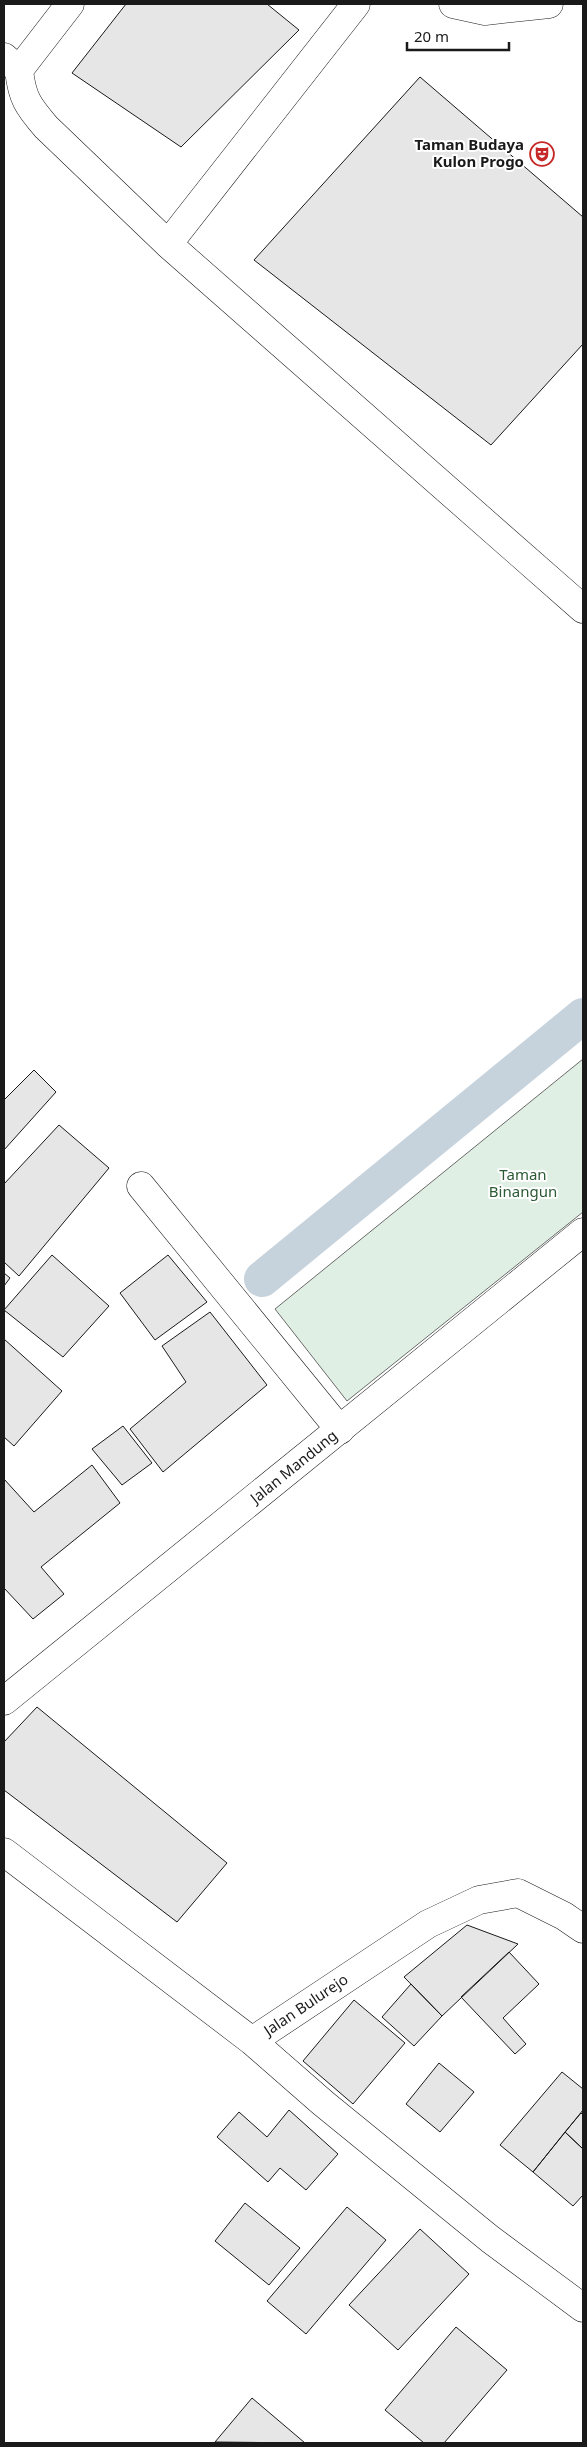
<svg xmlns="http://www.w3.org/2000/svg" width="587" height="2447" viewBox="0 0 587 2447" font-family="'Noto Sans',sans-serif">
<rect width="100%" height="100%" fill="#fff"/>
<!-- green -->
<path fill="#e0efe3" stroke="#6a6a6a" d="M 583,1059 L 583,1212 L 347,1401 L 275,1309 Z"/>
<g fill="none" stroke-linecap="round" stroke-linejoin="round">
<!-- canal -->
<path stroke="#c6d2dc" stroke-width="36" d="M 262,1279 L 583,1016"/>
</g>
<!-- building -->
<path fill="#e6e6e6" stroke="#1a1a1a" d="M 126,4 L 267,4 L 299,30 L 181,147 L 72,73 Z
M 420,77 L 583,217 L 583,344 L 491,445 L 254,260 Z
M 34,1070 L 56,1092 L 4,1150 L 4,1100 Z
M 59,1125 L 109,1168 L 19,1276 L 4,1262 L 4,1184 Z
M 52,1255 L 109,1306 L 63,1357 L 4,1310 Z
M 168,1255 L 207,1302 L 155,1340 L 120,1293 Z
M 4,1273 L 10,1278 L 4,1286 Z
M 210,1312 L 267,1385 L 163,1472 L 130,1429 L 186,1382 L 162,1346 Z
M 4,1339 L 62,1391 L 14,1446 L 4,1437 Z
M 123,1426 L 152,1463 L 122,1485 L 92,1449 Z
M 92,1465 L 120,1503 L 41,1567 L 64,1594 L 33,1619 L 4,1588 L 4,1479 L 34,1512 Z
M 37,1707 L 227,1863 L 177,1922 L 4,1790 L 4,1742 Z
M 467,1925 L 518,1944 L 442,2016 L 404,1977 Z
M 509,1952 L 539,1984 L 503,2018 L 526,2044 L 515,2054 L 461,1997 Z
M 411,1984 L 442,2016 L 414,2046 L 382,2017 Z
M 354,2000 L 405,2043 L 353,2104 L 303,2061 Z
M 439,2063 L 474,2092 L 440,2132 L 406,2104 Z
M 562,2072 L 583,2089 L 583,2110 L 533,2172 L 500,2145 Z
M 289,2110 L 338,2154 L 306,2190 L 280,2168 L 268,2182 L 217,2137 L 239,2112 L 267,2137 Z
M 581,2113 L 583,2115 L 583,2149 L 565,2132 Z
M 565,2132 L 583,2149 L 583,2195 L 573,2206 L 533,2172 Z
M 245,2203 L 300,2248 L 269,2285 L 215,2241 Z
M 347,2207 L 386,2240 L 306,2334 L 267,2301 Z
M 420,2229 L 469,2274 L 398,2350 L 349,2305 Z
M 456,2327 L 507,2370 L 444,2443 L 424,2443 L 385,2410 Z
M 252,2398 L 305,2443 L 215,2442 Z"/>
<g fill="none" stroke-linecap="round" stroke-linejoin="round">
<!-- minor casing -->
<g stroke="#1a1a1a" stroke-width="29">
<path id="minor" d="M 453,4 L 485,11 L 549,4
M 4,57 L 19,70 C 22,98 28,106 46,127 L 168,244 L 583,609
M 19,70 L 70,4
M 168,244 L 356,4
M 141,1186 L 340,1430
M 4,1852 L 252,2041 L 323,2103 L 490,2239 L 583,2308
M 252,2041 L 428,1924 L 479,1900 L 518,1893 L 564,1916 L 583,1929"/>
</g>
<!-- major casing -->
<g stroke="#1a1a1a" stroke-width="29">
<path id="major" d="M 4,1701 L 583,1232"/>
</g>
<!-- minor -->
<use href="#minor" stroke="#fff" stroke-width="28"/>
<!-- major -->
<use href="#major" stroke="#fff" stroke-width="28"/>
</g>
<!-- icons -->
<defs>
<g id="theatre-ring" transform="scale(1.25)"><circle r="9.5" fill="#fff" stroke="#c62828" stroke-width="1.5"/><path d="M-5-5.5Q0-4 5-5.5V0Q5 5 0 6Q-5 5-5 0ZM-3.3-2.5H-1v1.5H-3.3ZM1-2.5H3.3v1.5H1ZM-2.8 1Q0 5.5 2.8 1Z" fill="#c62828"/></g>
</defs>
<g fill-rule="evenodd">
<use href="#theatre-ring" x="542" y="154"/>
</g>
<g text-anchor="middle" stroke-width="4" stroke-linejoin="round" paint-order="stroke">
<!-- poi labels -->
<g font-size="15" font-weight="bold" fill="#1a1a1a" stroke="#fff" text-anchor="end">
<text x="524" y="150">Taman Budaya<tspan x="524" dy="17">Kulon Progo</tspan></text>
</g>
<!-- park labels -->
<g font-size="15" fill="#2b5a34" stroke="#fff">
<text x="523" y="1180">Taman<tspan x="523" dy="17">Binangun</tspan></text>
</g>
<!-- street labels -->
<g font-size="15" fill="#1a1a1a" stroke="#fff">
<text transform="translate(294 1467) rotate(-39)" y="5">Jalan Mandung</text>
<text transform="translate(306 2005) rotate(-34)" y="5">Jalan Bulurejo</text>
</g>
</g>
<!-- border -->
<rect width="587" height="2447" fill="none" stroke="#1a1a1a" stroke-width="10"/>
<!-- scale -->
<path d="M407 42v8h102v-8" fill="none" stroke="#1a1a1a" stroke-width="2.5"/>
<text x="414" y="42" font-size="15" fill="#1a1a1a" stroke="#ffffff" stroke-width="4" paint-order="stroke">20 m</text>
</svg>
